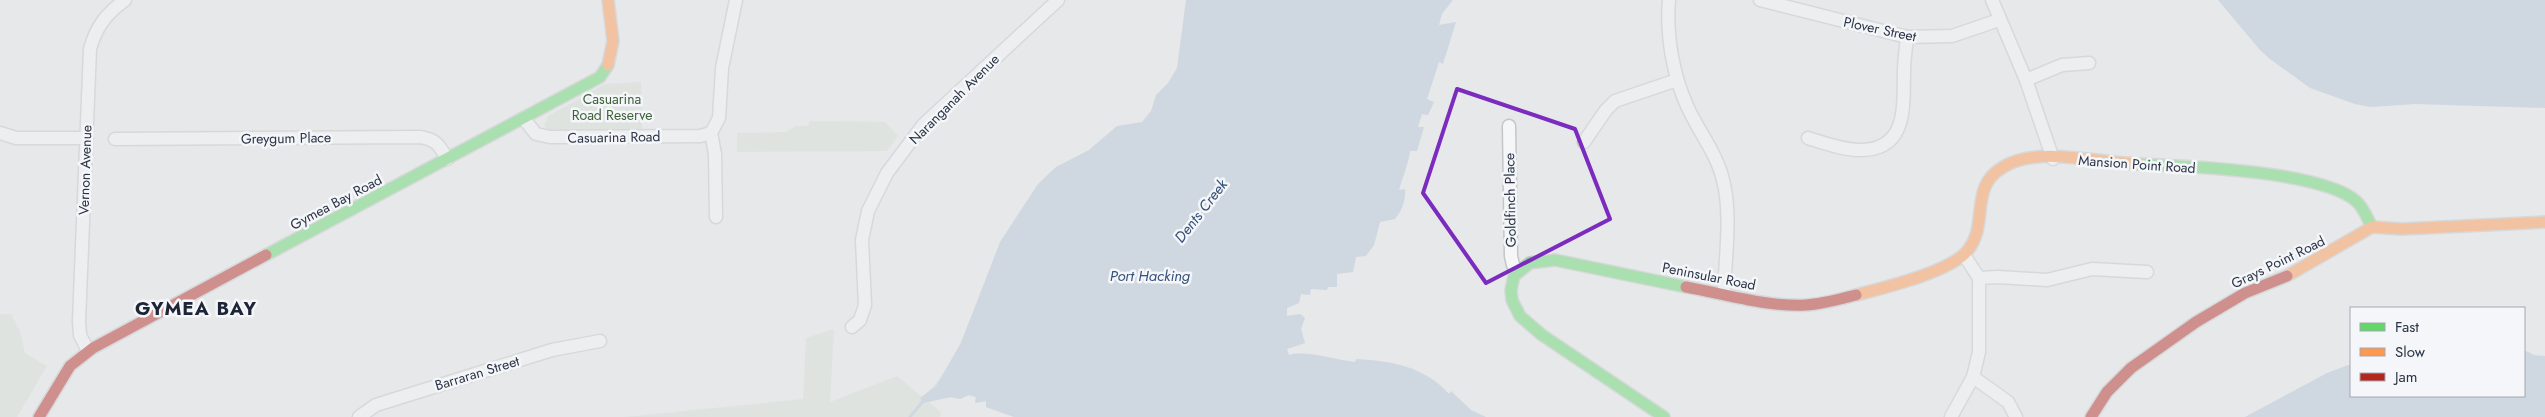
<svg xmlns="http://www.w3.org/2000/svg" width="2545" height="417" viewBox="0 0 2545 417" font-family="Jost,sans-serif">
<rect width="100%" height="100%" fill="#e6e8ea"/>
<!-- green -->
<path fill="#d6ded6" d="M 641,82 L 642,131 L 549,132 L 544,126 L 548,116 L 605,84 Z
M 810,121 L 885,122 L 898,136 L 887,151 L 737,152 L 737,133 L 786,132 L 796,126 L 808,126 Z
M 0,314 L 11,314 L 20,332 L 25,353 L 47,366 L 17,417 L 0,417 Z
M 972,314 L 1014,417 L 986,407 L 986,401 L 983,400 L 979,403 L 975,403 L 976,397 L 969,395 L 960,399 L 951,397 L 929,402 L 941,412 L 940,417 L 625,417 L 803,399 L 806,338 L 834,329 L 830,402 L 897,376 L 922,397 C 947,377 961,343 972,314 Z"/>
<!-- water -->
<path fill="#b4c4d5" d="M 1186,0 L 1453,0 L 1442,14 L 1439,25 L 1456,22 L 1443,64 L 1439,62 L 1427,99 L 1434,102 L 1428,115 L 1422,114 L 1418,127 L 1424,127 L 1417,151 L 1410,151 C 1408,165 1403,176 1399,190 L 1405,189 C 1406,200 1402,211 1395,219 L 1380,222 L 1374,245 L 1366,256 L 1356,257 L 1353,272 L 1337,274 L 1337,287 L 1328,287 L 1327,290 L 1311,289 L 1310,295 L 1301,294 L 1299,303 L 1287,308 L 1287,316 L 1300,314 L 1305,318 L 1301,329 L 1305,343 L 1287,349 L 1289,355 C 1306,350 1335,360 1355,362 L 1356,359 C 1391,361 1424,366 1449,394 L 1451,391 L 1471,410 L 1486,417 L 1014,417 L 986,407 L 986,401 L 975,403 L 976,397 L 969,395 L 960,399 L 951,397 L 923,403 L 920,398 L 936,386 L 961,343 L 1000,242 L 1038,184 L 1056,167 L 1089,150 L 1117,126 L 1142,122 L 1151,111 L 1156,95 L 1168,83 L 1177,68 Z
M 2218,0 L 2545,0 L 2545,108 L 2416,104 L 2370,107 L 2355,104 L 2310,88 L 2270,59 L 2260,50 Z
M 2524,350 L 2534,355 L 2545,356 L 2545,417 L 2245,417 L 2327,373 L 2351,364 L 2351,396 L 2524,396 Z"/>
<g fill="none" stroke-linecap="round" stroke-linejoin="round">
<!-- stream -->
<path stroke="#b4c4d5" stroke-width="3" d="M 910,417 L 924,400"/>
<!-- street casing -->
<g stroke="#c4c6c8" stroke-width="15">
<path id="street" d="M 1669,0 C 1666,35 1673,76 1688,108 C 1699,132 1717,154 1723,180 C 1732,214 1725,259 1724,294
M 1760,0 L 1907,37 L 1952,36 L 1999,20
M 1992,0 L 2026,80 L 2053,159
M 2026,80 L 2062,65 L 2089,63
M 524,119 L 536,134 L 550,137 L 700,136 L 711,133 L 719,118 L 722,68 L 736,0
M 1509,126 L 1511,256 L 1513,265 L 1518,271
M 0,133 L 16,138 L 87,138
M 711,133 L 715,154 L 716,217
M 1808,138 C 1824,143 1843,150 1860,150 C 1909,150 1903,104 1904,71 C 1904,60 1906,48 1907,37
M 115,139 L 420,137 C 436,139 440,146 447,159
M 1584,142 L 1606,110 L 1615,101 L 1677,80
M 1979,278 L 1998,277 L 2047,280 L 2092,269 L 2147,272
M 852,327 L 860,320 L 865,305 L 862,240 L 868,211 L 887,173 L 923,125 L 1058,0
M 88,351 L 80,335 L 79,321 L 90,49 C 96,27 106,14 125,0
M 1973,377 L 2008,402 L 2016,417
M 359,417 L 376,405 L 552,350 L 600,341
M 1951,417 L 1973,377 L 1979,352 L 1979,278 L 1964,255"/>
</g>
<!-- fast casing -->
<g stroke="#c4c6c8" stroke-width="14">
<path id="fast" d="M 2139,164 C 2186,166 2322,171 2356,201 C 2364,208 2367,218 2372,227
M 266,255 L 600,77 L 608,65
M 1664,417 L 1542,335 L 1520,316 L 1512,300 L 1511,290 L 1514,276 L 1530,263 L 1555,260 L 1686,287"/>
</g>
<!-- slow casing -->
<g stroke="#c4c6c8" stroke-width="14">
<path id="slow" d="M 608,0 L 613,41 L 608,65
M 2287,276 L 2372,227 L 2402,229 L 2545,222
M 1856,295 C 1883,288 1951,272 1968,250 C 1991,221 1965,183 2011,163 C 2045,148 2102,163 2139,164"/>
</g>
<!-- jam casing -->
<g stroke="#c4c6c8" stroke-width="14">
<path id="jam" d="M 1686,287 C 1725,294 1766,307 1806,305 C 1823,304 1840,299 1856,295
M 39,417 L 70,366 L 93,348 L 266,255
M 2091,417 L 2107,392 L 2131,368 L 2196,322 L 2245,293 L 2287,276"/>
</g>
<!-- street -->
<use href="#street" stroke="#f5f6f7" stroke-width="12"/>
<!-- fast -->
<use href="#fast" stroke="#63d668" stroke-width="11"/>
<!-- slow -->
<use href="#slow" stroke="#ff974d" stroke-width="11"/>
<!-- jam -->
<use href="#jam" stroke="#b3261e" stroke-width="11"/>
</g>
<!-- marked area -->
<path d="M0 0H2545V417H0ZM 1457,89 L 1575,129 L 1610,219 L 1486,283 L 1423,193 Z" fill="#e6e8ea" fill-opacity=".55" fill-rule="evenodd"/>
<path fill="none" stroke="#7b2cbf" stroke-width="4" stroke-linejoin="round" d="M 1457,89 L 1575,129 L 1610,219 L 1486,283 L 1423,193 Z"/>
<g text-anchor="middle" stroke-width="5" stroke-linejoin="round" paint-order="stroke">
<!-- street labels -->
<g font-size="14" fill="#2b3445" stroke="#f4f6f9">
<text transform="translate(1880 29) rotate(12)" y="5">Plover Street</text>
<text transform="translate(954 99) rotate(-45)" y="5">Naranganah Avenue</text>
<text transform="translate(614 137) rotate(-1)" y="5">Casuarina Road</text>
<text transform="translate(286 138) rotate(-1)" y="5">Greygum Place</text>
<text transform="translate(2137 164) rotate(4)" y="5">Mansion Point Road</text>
<text transform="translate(85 170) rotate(-88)" y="5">Vernon Avenue</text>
<text transform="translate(1510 200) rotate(-91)" y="5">Goldfinch Place</text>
<text transform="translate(336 202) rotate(-28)" y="5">Gymea Bay Road</text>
<text transform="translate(2278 262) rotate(-26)" y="5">Grays Point Road</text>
<text transform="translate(1709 276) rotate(11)" y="5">Peninsular Road</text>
<text transform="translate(477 373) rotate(-17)" y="5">Barraran Street</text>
</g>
<!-- park labels -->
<g font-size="14" fill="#3f6138" stroke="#f4f6f9">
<text x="612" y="104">Casuarina<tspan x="612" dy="16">Road Reserve</tspan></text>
</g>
<!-- water labels -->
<g font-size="15" font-style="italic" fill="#34527a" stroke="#f4f6f9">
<text transform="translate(1201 211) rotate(-52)" y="5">Dents Creek</text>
<text x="1150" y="281">Port Hacking</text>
</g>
<!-- district labels -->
<g font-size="19" font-weight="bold" letter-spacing="1" fill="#1d2536" stroke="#f4f6f9">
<text x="196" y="315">GYMEA BAY</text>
</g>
</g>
<!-- legend -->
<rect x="2350" y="307" width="175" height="90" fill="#f4f6f9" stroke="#a4a8b1"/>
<rect x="2360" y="323" width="25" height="8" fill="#63d668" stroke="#a4a8b1"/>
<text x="2395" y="332" font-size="15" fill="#2b3445">Fast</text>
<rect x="2360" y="348" width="25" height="8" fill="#ff974d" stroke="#a4a8b1"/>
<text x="2395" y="357" font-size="15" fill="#2b3445">Slow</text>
<rect x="2360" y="373" width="25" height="8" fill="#b3261e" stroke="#a4a8b1"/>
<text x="2395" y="382" font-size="15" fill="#2b3445">Jam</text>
</svg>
